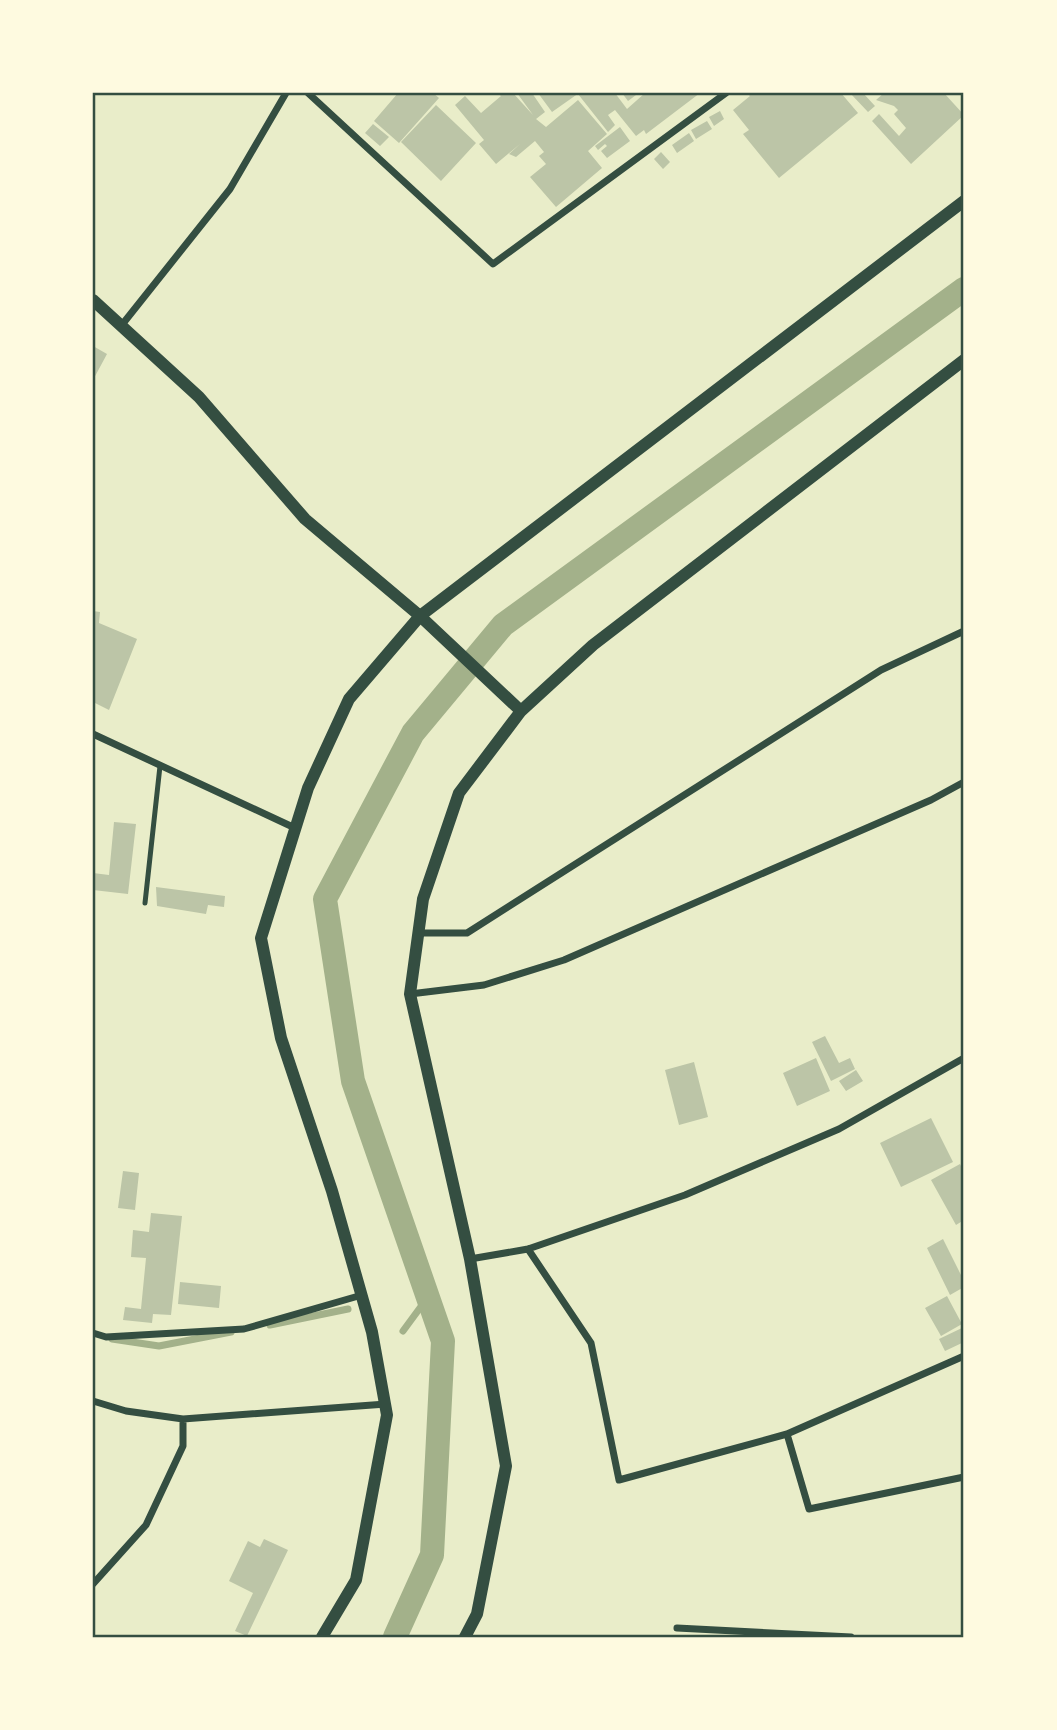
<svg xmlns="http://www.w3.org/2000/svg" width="1057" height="1730" viewBox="0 0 1057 1730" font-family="'Asap Condensed',sans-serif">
<rect width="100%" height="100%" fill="#e9edc9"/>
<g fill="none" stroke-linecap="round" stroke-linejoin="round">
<!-- stream -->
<path stroke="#a3b18a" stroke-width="7" d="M 270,1325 L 348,1309
M 403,1331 L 428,1297
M 112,1339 L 159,1346 L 231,1332"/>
<!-- canal -->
<path stroke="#a3b18a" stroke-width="24" d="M 395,1637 L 432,1555 L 443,1341 L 353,1081 L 325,899 L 413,733 L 503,625 L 964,289"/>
</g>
<!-- building -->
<path fill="#bcc5a7" d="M 398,93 L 433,93 L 439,98 L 399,143 L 374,121 Z
M 497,93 L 513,93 L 533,115 L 517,93 L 532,93 L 545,112 L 536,119 L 546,127 L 578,100 L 607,134 L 588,151 L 602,168 L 556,207 L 530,177 L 546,164 L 539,156 L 544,152 L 535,141 L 516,157 L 509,154 L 520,144 L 496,164 L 479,144 L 484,140 L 455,105 L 465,96 L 481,113 L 501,96 Z
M 538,93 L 579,93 L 552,112 Z
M 581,93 L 615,93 L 627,109 L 645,93 L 700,93 L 646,134 L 644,130 L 636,136 L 615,110 L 608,115 L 615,125 L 608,132 L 578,94 Z
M 622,93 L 633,93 L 636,95 L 628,101 Z
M 747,93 L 841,93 L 858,113 L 779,178 L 743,134 L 749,130 L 733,110 L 750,96 Z
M 850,93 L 863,93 L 875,106 L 868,112 Z
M 884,93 L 944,93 L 964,115 L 911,164 L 872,121 L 879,114 L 899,136 L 906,128 L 894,114 L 898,110 L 894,106 L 876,100 Z
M 436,105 L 476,143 L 441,181 L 401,142 Z
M 720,111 L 724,119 L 714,126 L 709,117 Z
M 707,121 L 712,129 L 696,139 L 691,130 Z
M 373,124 L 389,137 L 380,146 L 365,133 Z
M 620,127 L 630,141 L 607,158 L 601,151 L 607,146 L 605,144 L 598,150 L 595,146 Z
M 689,133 L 694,141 L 677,153 L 672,145 Z
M 661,152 L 670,162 L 663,169 L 654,159 Z
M 93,346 L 107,354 L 93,380 Z
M 93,611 L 100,612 L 99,623 L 137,639 L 109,710 L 93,702 Z
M 114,822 L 136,824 L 128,894 L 93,890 L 93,873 L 109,875 Z
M 156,887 L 225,896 L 224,907 L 208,905 L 206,914 L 157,906 Z
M 825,1036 L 839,1063 L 850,1058 L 855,1069 L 831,1081 L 812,1042 Z
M 816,1058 L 830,1091 L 797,1106 L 783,1073 Z
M 694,1062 L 708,1117 L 679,1125 L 665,1070 Z
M 856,1070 L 863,1081 L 846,1091 L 839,1081 Z
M 931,1118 L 953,1162 L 901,1187 L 880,1143 Z
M 960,1164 L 964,1172 L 964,1220 L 956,1225 L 931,1180 Z
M 123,1171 L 139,1173 L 135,1210 L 118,1208 Z
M 151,1213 L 182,1216 L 171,1315 L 153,1314 L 152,1323 L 123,1320 L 125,1307 L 141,1309 L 146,1258 L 131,1257 L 133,1230 L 149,1232 Z
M 943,1239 L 964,1281 L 964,1287 L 950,1295 L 927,1248 Z
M 180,1282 L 221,1286 L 219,1308 L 178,1304 Z
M 947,1296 L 962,1324 L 941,1336 L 925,1308 Z
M 964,1327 L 964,1342 L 945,1351 L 939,1339 Z
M 264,1539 L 288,1550 L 247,1636 L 235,1631 L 253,1593 L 229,1581 L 248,1541 L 260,1547 Z"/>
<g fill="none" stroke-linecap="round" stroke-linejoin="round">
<!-- service -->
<path stroke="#344e41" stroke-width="5" d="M 145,903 L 160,766"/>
<!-- minor -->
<path stroke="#344e41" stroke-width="7" d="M 308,93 L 493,264 L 726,93
M 121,326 L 230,189 L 286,93
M 93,734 L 295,828
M 418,933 L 467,933 L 881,670 L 964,631
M 410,994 L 484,985 L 564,960 L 931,800 L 964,782
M 528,1249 L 591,1343 L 619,1480 L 787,1434 L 809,1509 L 964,1477
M 470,1259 L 528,1249 L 685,1195 L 839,1129 L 964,1058
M 93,1333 L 106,1337 L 244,1329 L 362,1295
M 93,1401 L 126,1411 L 183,1419 L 386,1404
M 787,1434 L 964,1356
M 93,1584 L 146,1525 L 183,1446 L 183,1419
M 677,1628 L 851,1637"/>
<!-- tertiary -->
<path stroke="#344e41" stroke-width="12" d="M 93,300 L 199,397 L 305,519 L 420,616 L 521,711
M 322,1637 L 356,1580 L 387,1415 L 372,1332 L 332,1191 L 281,1038 L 261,938 L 308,788 L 349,699 L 420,616 L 964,201
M 465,1637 L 477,1614 L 506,1466 L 470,1259 L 410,994 L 423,899 L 459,793 L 521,711 L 593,645 L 964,360"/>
</g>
<!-- border -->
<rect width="1057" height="1730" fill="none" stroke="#fefae0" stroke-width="189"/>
<rect x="94" y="94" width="868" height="1542" fill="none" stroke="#344e41" stroke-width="2.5"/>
</svg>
